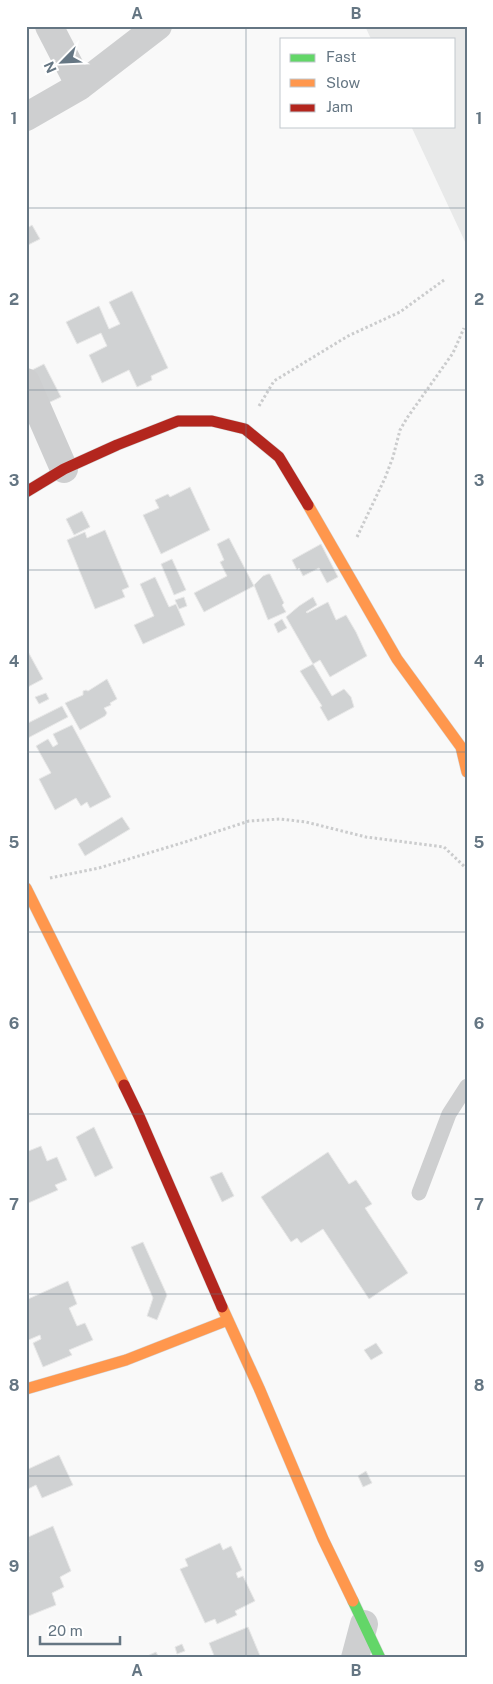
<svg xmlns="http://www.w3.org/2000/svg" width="493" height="1684" viewBox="0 0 493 1684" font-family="'Public Sans',sans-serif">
<rect width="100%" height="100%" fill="#f9f9f9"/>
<!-- built -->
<path fill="#e8e9e9" d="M 365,26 L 467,26 L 467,246 L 411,126 L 454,126 L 454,39 L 371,39 Z"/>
<!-- building -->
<path fill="#d0d2d3" stroke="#e8e8e8" d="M 32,225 L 40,239 L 26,246 L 26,229 Z
M 132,291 L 168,368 L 151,376 L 152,380 L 137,387 L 129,370 L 102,383 L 89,355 L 107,346 L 101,333 L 77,344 L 66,322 L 99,306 L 109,329 L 120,324 L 109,302 Z
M 44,364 L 61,397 L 48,403 L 32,370 Z
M 190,487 L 210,530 L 161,554 L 143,515 L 159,508 L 155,500 L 168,494 L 170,497 Z
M 82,511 L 90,527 L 74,535 L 66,519 Z
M 105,530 L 129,587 L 122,590 L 125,597 L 95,609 L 67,540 L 85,532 L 87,538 Z
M 229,538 L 254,586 L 204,612 L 194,593 L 227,576 L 220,562 L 224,560 L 217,544 Z
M 321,544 L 338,577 L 327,583 L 319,568 L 303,576 L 299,568 L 297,570 L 292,560 Z
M 172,559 L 186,590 L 174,595 L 161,564 Z
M 268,574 L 270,574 L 284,603 L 282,605 L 286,612 L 268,620 L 254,585 L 263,576 Z
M 155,577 L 169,607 L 176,604 L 185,625 L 143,644 L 134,625 L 154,616 L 140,584 Z
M 184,597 L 187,606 L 179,609 L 175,600 Z
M 313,597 L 317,605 L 306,612 L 307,613 L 328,602 L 336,620 L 346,615 L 356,632 L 367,656 L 330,677 L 320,660 L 313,664 L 286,617 L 299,606 Z
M 282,619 L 287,628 L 278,633 L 274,624 Z
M 26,648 L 43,679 L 26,688 Z
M 313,664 L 332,696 L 344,689 L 351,697 L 354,707 L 328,721 L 320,707 L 322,706 L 300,671 Z
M 107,679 L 117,699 L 110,703 L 111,705 L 104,708 L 107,713 L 105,716 L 80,730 L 65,703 L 83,695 L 83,691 L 86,690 L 88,691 Z
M 46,693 L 49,699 L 39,704 L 35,697 Z
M 62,706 L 68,717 L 26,739 L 26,724 Z
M 72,725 L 111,797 L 90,808 L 87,802 L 81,806 L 76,798 L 55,810 L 39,779 L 51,773 L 36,746 L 48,739 L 53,747 L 58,744 L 53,734 Z
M 122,817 L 130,829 L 85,856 L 78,844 Z
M 94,1127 L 113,1168 L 95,1177 L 76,1137 Z
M 41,1146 L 47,1161 L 57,1157 L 67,1180 L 55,1185 L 58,1190 L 26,1204 L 26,1152 Z
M 328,1152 L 349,1184 L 356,1180 L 372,1204 L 365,1208 L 408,1273 L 369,1299 L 323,1229 L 301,1243 L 297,1238 L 291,1242 L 261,1197 Z
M 222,1172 L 234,1196 L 222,1202 L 210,1177 Z
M 143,1242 L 167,1295 L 157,1320 L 147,1316 L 153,1298 L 131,1247 Z
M 68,1281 L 77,1304 L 69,1308 L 77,1326 L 85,1323 L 93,1340 L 69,1350 L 72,1355 L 43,1367 L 33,1343 L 41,1339 L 40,1335 L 26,1341 L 26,1300 Z
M 376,1343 L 383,1353 L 371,1360 L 364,1350 Z
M 59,1455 L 73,1485 L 42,1498 L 36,1485 L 28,1489 L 26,1484 L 26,1470 Z
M 366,1471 L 372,1483 L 363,1487 L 358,1476 Z
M 53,1526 L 71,1571 L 60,1577 L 64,1587 L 52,1593 L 56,1605 L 26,1617 L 26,1553 L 29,1552 L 26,1538 Z
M 220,1543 L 223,1550 L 231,1546 L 242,1570 L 236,1573 L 238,1578 L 243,1576 L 255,1601 L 235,1611 L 237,1615 L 217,1624 L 215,1619 L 205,1623 L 180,1569 L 188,1566 L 185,1559 Z
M 248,1627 L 261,1658 L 215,1658 L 209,1643 Z
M 182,1644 L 185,1651 L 177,1654 L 175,1647 Z
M 156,1652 L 159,1658 L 143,1658 Z"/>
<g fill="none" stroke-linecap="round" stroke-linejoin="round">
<!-- fast casing -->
<g stroke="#d5d6d7" stroke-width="12">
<path id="fast" d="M 353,1601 L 380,1658"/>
</g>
<!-- slow casing -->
<g stroke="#d5d6d7" stroke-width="12">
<path id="slow" d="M 308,505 L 397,659 L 461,747 L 467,772
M 26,888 L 124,1085
M 222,1307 L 259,1388 L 323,1539 L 353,1601
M 26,1389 L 126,1360 L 228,1320"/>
</g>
<!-- jam casing -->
<g stroke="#d5d6d7" stroke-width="12">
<path id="jam" d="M 26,492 L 64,469 L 117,445 L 178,421 L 212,421 L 245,429 L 279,457 L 308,505
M 124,1085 L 139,1116 L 222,1307"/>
</g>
<!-- path -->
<path stroke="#cbcccd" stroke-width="3" stroke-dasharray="2.5 2.5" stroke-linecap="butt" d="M 259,406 L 274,381 L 348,336 L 400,312 L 444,280
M 357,537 L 385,478 L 393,457 L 400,430 L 407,418 L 453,353 L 464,328
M 50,878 L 99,868 L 185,842 L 249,821 L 280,819 L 306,822 L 366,837 L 444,847 L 467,869"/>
<!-- lane -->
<path stroke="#cecfd0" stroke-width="15" d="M 419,1193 L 449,1114 L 467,1086"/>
<!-- street -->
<path stroke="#cecfd0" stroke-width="28" d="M 49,26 L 80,86
M 26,117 L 80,86 L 158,26
M 26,382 L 64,469
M 355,1658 L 364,1624"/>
<!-- fast -->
<use href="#fast" stroke="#63d668" stroke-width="11"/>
<!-- slow -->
<use href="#slow" stroke="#ff974d" stroke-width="11"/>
<!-- jam -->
<use href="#jam" stroke="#b3261e" stroke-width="11"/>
</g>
<!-- grid -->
<path fill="none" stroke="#657683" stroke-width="1" stroke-opacity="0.55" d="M 246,26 L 246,1658M 26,208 L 467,208M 26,390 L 467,390M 26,570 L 467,570M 26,752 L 467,752M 26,932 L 467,932M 26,1114 L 467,1114M 26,1294 L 467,1294M 26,1476 L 467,1476"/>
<!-- border -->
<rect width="493" height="1684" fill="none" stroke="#ffffff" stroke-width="55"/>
<!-- legend -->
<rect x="280" y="38" width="175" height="90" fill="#ffffff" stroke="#c1c8cd"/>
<rect x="290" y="54" width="25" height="8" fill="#63d668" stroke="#c1c8cd"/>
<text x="326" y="62" font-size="15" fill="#657683">Fast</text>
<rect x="290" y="79" width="25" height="8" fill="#ff974d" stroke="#c1c8cd"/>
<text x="326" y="88" font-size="15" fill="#657683">Slow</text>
<rect x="290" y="104" width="25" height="8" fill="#b3261e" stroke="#c1c8cd"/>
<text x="326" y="112" font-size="15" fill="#657683">Jam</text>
<!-- north arrow -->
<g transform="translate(62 62) rotate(246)" stroke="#ffffff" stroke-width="4" paint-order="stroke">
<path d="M0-4L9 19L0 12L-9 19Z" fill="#657683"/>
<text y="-8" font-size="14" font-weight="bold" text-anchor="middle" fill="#657683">N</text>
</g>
<!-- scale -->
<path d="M40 1636v8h80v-8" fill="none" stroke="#657683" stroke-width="2.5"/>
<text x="48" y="1636" font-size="15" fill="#657683" stroke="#ffffff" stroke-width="4" paint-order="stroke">20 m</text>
<rect x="28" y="28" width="438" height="1628" fill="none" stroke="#657683" stroke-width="2"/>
<g font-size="16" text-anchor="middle" font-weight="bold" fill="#657683">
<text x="137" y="19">A</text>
<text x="356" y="19">B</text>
<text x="14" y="124">1</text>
<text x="479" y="124">1</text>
<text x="14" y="305">2</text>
<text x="479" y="305">2</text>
<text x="14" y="486">3</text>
<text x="479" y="486">3</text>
<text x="14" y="667">4</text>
<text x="479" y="667">4</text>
<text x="14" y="848">5</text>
<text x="479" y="848">5</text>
<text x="14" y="1029">6</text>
<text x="479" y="1029">6</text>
<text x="14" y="1210">7</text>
<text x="479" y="1210">7</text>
<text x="14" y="1391">8</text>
<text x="479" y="1391">8</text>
<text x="14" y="1572">9</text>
<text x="479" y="1572">9</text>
<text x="137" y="1676">A</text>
<text x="356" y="1676">B</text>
</g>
</svg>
